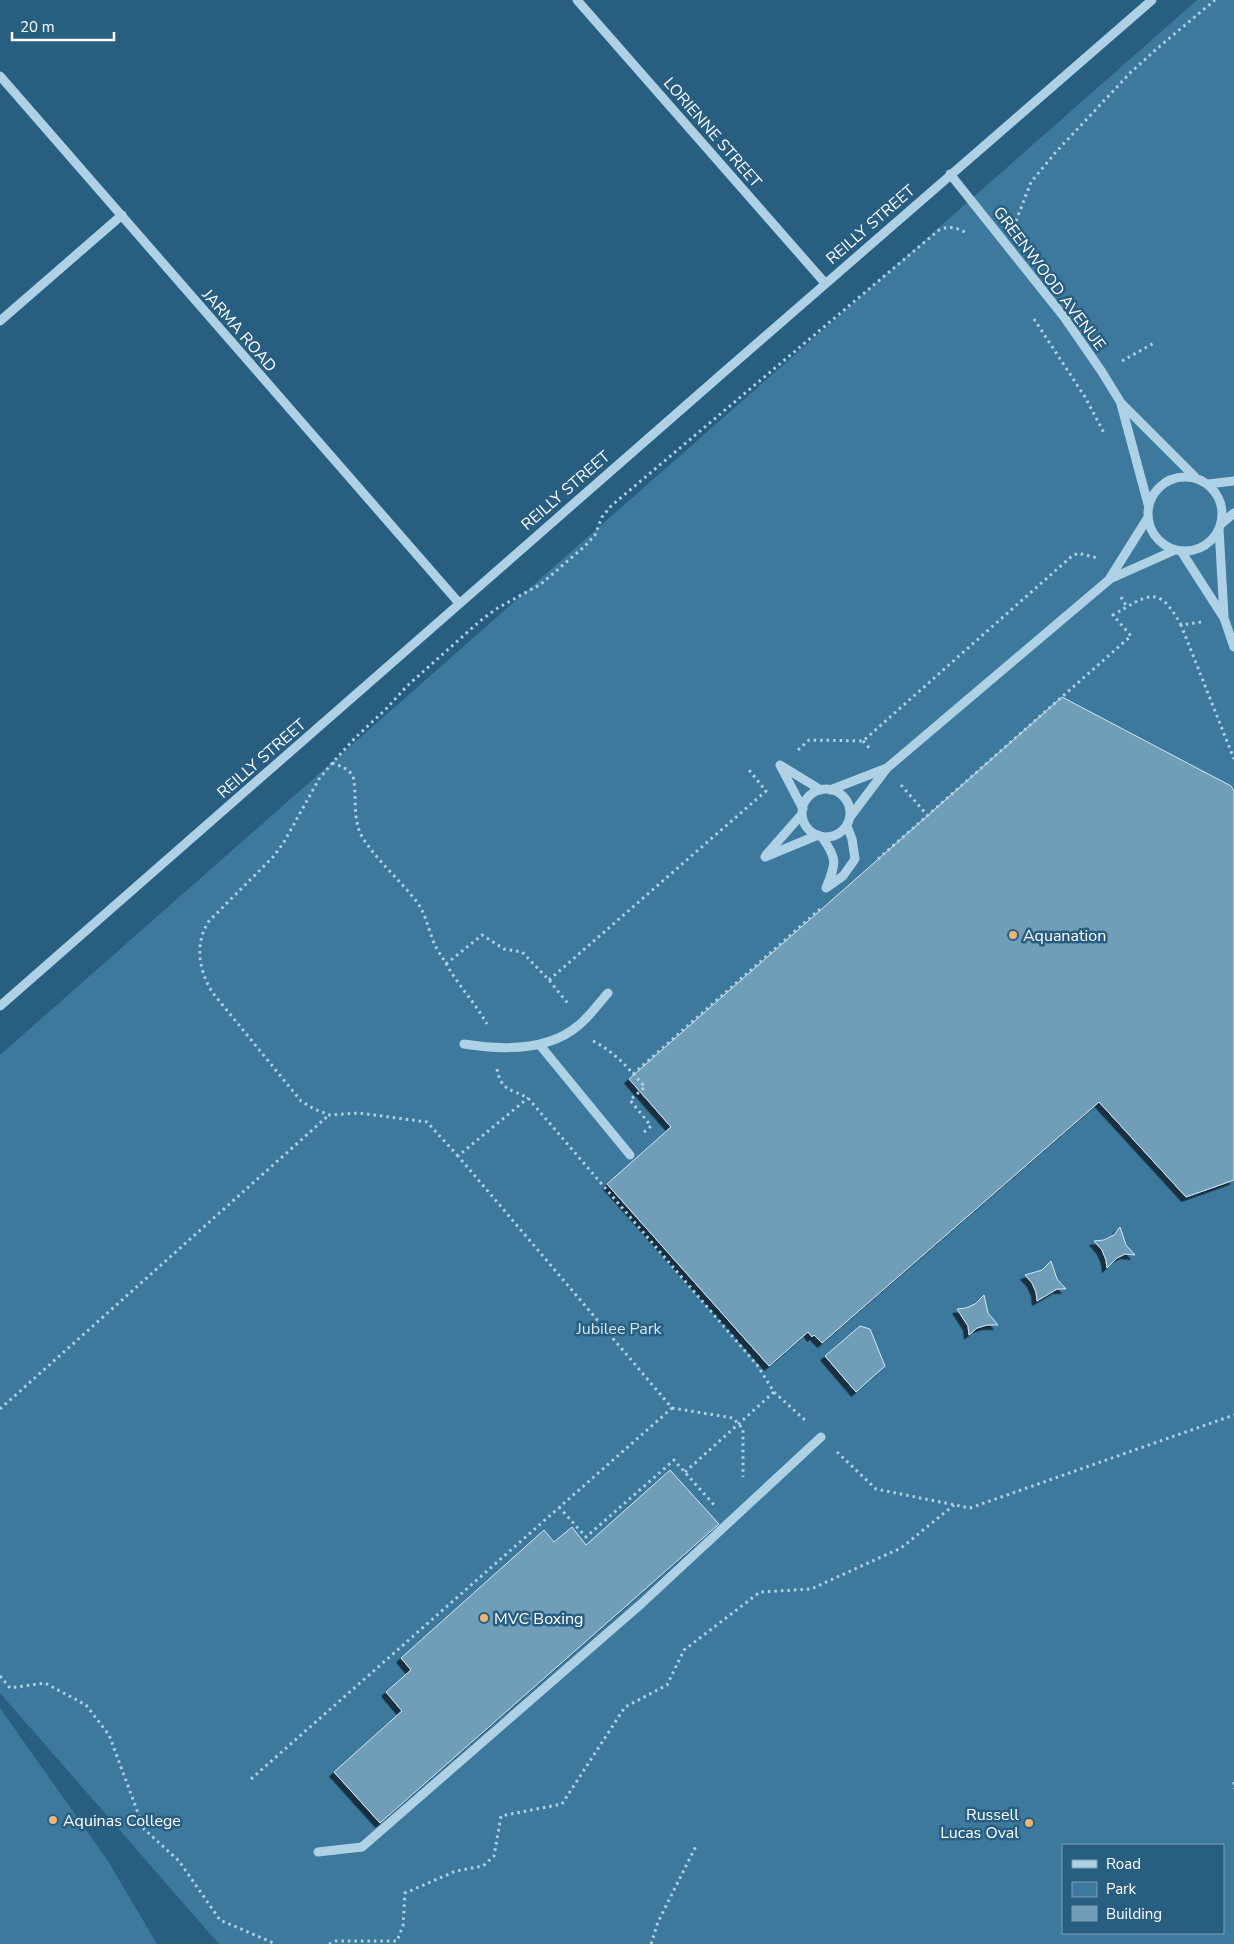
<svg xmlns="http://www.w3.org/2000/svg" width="1234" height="1944" viewBox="0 0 1234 1944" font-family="'Nunito Sans',sans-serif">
<defs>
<filter id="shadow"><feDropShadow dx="-4.5" dy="4.5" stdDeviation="0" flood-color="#0009"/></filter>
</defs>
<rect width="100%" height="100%" fill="#285e80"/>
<!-- green -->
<path fill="#3d799d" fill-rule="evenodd" d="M 1197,0 L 1234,0 L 1234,1944 L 219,1944 L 0,1693 L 0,1055 ZM 1063,1845 L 1223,1845 L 1223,1933 L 1063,1933 Z
M 0,1708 L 108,1861 L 157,1944 L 0,1944 Z"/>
<!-- building -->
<path fill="#709db8" stroke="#d2e8f5" filter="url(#shadow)" d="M 1062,697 L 1231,786 L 1234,791 L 1234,1180 L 1186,1197 L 1099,1102 L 822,1343 L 814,1335 L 812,1337 L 808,1332 L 769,1366 L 607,1184 L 671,1127 L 629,1079 Z
M 1120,1227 L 1126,1245 L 1135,1255 L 1125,1254 L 1117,1258 L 1107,1268 L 1106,1260 L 1102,1250 L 1094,1241 L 1104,1240 L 1114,1235 Z
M 1051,1261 L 1057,1279 L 1066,1289 L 1057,1289 L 1037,1301 L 1036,1292 L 1032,1283 L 1025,1275 L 1042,1270 Z
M 984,1295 L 988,1313 L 998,1325 L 987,1325 L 977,1328 L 969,1335 L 968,1326 L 957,1309 L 966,1308 L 975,1304 Z
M 860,1326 L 870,1329 L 885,1366 L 856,1392 L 825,1356 Z
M 670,1470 L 719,1524 L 380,1823 L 334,1772 L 402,1711 L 386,1692 L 411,1670 L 401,1658 L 544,1530 L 554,1542 L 572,1527 L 586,1545 Z"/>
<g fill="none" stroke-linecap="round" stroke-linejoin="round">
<!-- path -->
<path stroke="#afd1e6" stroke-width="3" stroke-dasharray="2.5 4" stroke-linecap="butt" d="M 1016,221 L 1031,182 L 1055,153 L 1131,72 L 1160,46 L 1215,0
M 1034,319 L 1085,397 L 1104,433
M 1122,361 L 1154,343
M 1121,597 L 1127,607
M 1201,622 L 1181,625 L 1234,759
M 863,741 L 871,750
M 798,750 L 809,740 L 863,741 L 1072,556 L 1078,553 L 1097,558
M 332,763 C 341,766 347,768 353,776 C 357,794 353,813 359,830 C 367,852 404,883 419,905 C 426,916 428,928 433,940 C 435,947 440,954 444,960 C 456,983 474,1001 487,1024
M 901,785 L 927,815
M 878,859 L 1131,636 L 1113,615 C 1148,595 1158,583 1181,625
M 446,964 L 482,935 L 504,949 L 522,952 L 549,980 L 569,1005
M 549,980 L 766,791 L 749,770
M 593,1041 C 615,1052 629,1069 645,1087 L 630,1100 L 651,1126 L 642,1134
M 497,1069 C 501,1091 511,1089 528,1098 L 757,1365 L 774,1392 L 806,1421
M 633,1074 L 820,909
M 458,1156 L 427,1122 L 359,1113 L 330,1115 L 314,1109 L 301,1101 L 212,992 C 199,970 194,944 209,921 L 273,857 L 284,842 L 319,779 L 334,761 L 355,738 L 386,709 L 407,686 L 480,621 L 496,609 L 541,584 L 585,546 L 595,535 L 602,517 L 611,506 L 939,230 C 950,225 958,228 968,234
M 672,1408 L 733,1418 L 743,1429 L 743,1477
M 0,1409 L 329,1115
M 837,1452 L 876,1489 L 970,1508 L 1234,1415
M 685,1472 L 774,1392
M 559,1507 L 586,1537 L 674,1460 L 715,1506
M 0,1676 L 10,1688 L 45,1683 L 86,1705 L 109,1735 L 144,1829 L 179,1861 L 220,1920 L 276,1944
M 251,1779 L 672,1408 L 458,1156 L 528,1098
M 1234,1782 L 1234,1789
M 329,1944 L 336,1941 L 397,1941 L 403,1926 L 405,1893 L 456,1871 L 483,1866 L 494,1856 L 501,1816 L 562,1804 L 625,1707 L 667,1685 L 684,1650 L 760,1592 L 811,1589 L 901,1548 L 954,1505
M 651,1944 L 658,1922 L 696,1846"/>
<!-- minor -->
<path stroke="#afd1e6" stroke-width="9" d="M 577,0 L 825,283
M 0,76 L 459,603
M 950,174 L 1064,317 L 1102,372 L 1121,403 L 1195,477
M 0,321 L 122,215
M 1121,404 L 1148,504
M1148 514a37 37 0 1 1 74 0a37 37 0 1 1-74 0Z
M 1208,484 L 1234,481
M 1221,524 L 1234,513
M 1219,529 L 1224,616
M 1181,551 L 1224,618 L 1234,647
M 1110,578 L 1147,519
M 780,765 L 803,809
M 780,765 L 821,790
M802 813a24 24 0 1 1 48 0a24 24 0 1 1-48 0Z
M 830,790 L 887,768
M 850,817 L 887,768 L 1110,579 L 1175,550
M 822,837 C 838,860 836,863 826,888
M 766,855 L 802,814
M 765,857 L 818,835
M 826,888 L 843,876 L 855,859 L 852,839 L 847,826
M 0,1006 C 384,671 766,333 1152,0
M 464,1044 C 501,1050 549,1051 579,1025 C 590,1016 599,1003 608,993
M 539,1044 L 630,1155
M 318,1852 L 362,1847 L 641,1604 L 821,1437"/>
</g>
<!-- markers -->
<g fill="#edb575" stroke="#285e80" stroke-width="2">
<circle cx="1013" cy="935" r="5"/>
<circle cx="484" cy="1618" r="5"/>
<circle cx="53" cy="1820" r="5"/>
<circle cx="1029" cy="1823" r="5"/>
</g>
<g text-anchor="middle" stroke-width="5" stroke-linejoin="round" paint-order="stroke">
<!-- street labels -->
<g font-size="16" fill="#fff" stroke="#285e80">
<text transform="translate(713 132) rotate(49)" y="6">LORIENNE STREET</text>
<text transform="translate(870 224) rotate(-41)" y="6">REILLY STREET</text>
<text transform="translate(1050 278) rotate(53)" y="6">GREENWOOD AVENUE</text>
<text transform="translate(240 330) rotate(49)" y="6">JARMA ROAD</text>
<text transform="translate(565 490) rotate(-41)" y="6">REILLY STREET</text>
<text transform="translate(261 758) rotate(-41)" y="6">REILLY STREET</text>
</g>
<!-- poi labels -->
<g font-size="16" fill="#fff" stroke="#285e80" text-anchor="start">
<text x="1023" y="941">Aquanation</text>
<text x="494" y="1624">MVC Boxing</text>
<text x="1019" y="1820" text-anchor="end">Russell<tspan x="1019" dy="18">Lucas Oval</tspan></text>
<text x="63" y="1826">Aquinas College</text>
</g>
<!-- park labels -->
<g font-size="16" fill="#d2e8f5" stroke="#285e80">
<text x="619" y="1334">Jubilee Park</text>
</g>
</g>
<!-- legend -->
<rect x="1062" y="1844" width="162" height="90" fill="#285e80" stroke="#7e9eb3"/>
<rect x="1072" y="1860" width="25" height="8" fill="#afd1e6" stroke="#7e9eb3"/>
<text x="1106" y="1869" font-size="15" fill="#ffffff">Road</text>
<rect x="1072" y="1882" width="25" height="15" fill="#3d799d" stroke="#7e9eb3"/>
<text x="1106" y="1894" font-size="15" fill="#ffffff">Park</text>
<rect x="1072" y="1906" width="25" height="15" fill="#709db8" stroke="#7e9eb3"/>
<text x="1106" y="1919" font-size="15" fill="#ffffff">Building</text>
<!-- scale -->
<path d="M12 32v8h102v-8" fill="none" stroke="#ffffff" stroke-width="2.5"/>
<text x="20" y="32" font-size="15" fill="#ffffff" stroke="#285e80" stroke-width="4" paint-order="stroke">20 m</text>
</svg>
